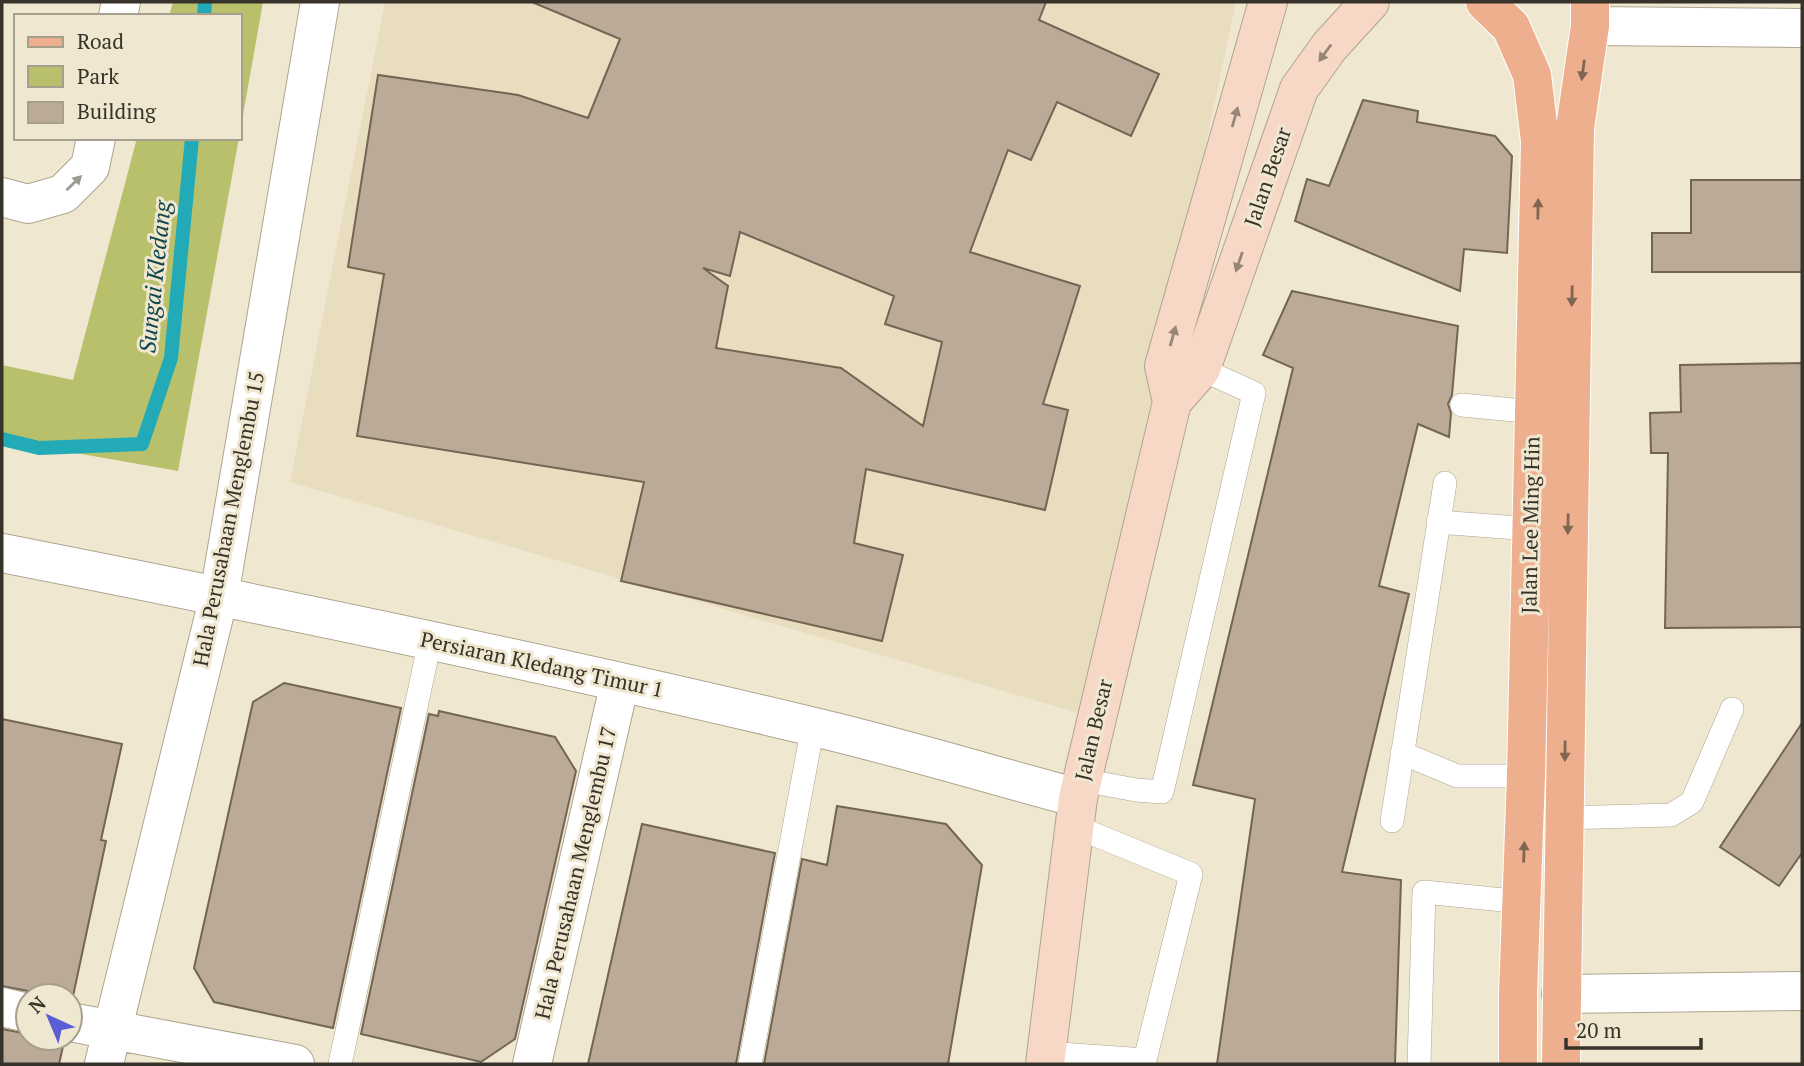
<svg xmlns="http://www.w3.org/2000/svg" width="1804" height="1066" viewBox="0 0 1804 1066" font-family="'PT Serif',serif">
<rect width="100%" height="100%" fill="#f0e7d1"/>
<!-- built -->
<path fill="#e9ddbf" d="M 385,2 L 1236,2 L 1085,715 L 290,482 Z"/>
<!-- green -->
<path fill="#b9c06c" d="M 173,2 L 263,2 L 240,132 L 240,16 L 169,16 Z
M 137,138 L 239,138 L 178,471 L 2,440 L 2,365 L 73,380 Z"/>
<g fill="none" stroke-linecap="round" stroke-linejoin="round">
<!-- stream -->
<path stroke="#23aab7" stroke-width="14" d="M 204,16 L 205,2
M 2,439 L 39,448 L 142,444 L 171,358 L 192,138"/>
</g>
<!-- building -->
<path fill="#baaa97" stroke="#736554" stroke-width="2" fill-rule="evenodd" d="M 532,2 L 1046,2 L 1039,20 L 1159,74 L 1131,136 L 1057,102 L 1031,160 L 1008,150 L 970,252 L 1080,286 L 1043,404 L 1068,410 L 1045,510 L 866,469 L 854,543 L 903,555 L 882,641 L 621,581 L 644,482 L 357,436 L 384,274 L 348,267 L 378,75 L 518,95 L 588,118 L 620,39 ZM 740,232 L 894,296 L 885,324 L 942,342 L 923,426 L 841,368 L 716,348 L 728,286 L 703,268 L 730,276 Z
M 1363,100 L 1418,111 L 1417,122 L 1495,136 L 1512,156 L 1507,253 L 1464,249 L 1460,291 L 1295,221 L 1307,179 L 1329,186 Z
M 1691,180 L 1802,180 L 1802,272 L 1652,272 L 1652,233 L 1691,233 Z
M 1292,291 L 1458,326 L 1452,395 L 1448,404 L 1451,413 L 1449,437 L 1418,424 L 1379,586 L 1409,594 L 1342,872 L 1401,880 L 1395,1064 L 1217,1064 L 1255,799 L 1193,785 L 1293,368 L 1263,355 Z
M 1802,363 L 1802,627 L 1665,628 L 1668,453 L 1651,453 L 1650,413 L 1681,412 L 1680,365 Z
M 284,683 L 401,708 L 333,1028 L 214,1002 L 194,968 L 253,702 Z
M 439,711 L 555,737 L 576,771 L 515,1039 L 481,1062 L 361,1034 L 429,714 L 438,716 Z
M 2,719 L 122,744 L 101,840 L 106,841 L 72,1001 L 70,1001 L 70,996 L 41,996 L 33,992 L 2,986 Z
M 1802,723 L 1802,853 L 1779,886 L 1720,847 Z
M 837,806 L 946,824 L 982,865 L 948,1064 L 764,1064 L 802,859 L 827,865 Z
M 642,824 L 775,853 L 736,1064 L 588,1064 Z
M 2,1029 L 28,1034 L 28,1038 L 55,1038 L 64,1042 L 59,1064 L 2,1064 Z"/>
<g fill="none" stroke-linecap="round" stroke-linejoin="round">
<!-- service casing -->
<g stroke="#ada58f" stroke-width="24">
<path id="service" d="M 1462,405 L 1534,412
M 1438,522 L 1531,529
M 1402,753 L 1457,776 L 1526,776
M 1082,780 L 1136,790 L 1162,792 L 1254,393 L 1201,369
M 1563,818 L 1671,815 L 1692,802 L 1732,709
M 1392,821 L 1445,483
M 1046,1053 L 1145,1060 L 1191,874 L 1074,826
M 340,1064 L 430,641
M 750,1064 L 813,726
M 1419,1064 L 1424,892 L 1523,902"/>
</g>
<!-- minor casing -->
<g stroke="#ada58f" stroke-width="40">
<path id="minor" d="M 118,16 L 121,2
M 1590,26 L 1802,28
M 2,197 L 28,204 L 63,194 L 90,167 L 96,138
M 2,553 C 272,606 542,662 810,726 C 900,747 988,774 1078,798
M 1561,994 L 1802,991
M 2,1007 L 28,1013
M 70,1022 L 295,1064
M 104,1064 L 219,596 L 320,2
M 532,1064 L 620,682"/>
</g>
<!-- secondary casing -->
<g stroke="#ada58f" stroke-width="40">
<path id="secondary" d="M 1172,402 L 1201,369 L 1299,89 L 1329,47 L 1370,2
M 1045,1064 L 1078,798 L 1172,402 L 1164,366 L 1268,2"/>
</g>
<!-- primary casing -->
<g stroke="#fff" stroke-width="40">
<path id="primary" d="M 1485,2 L 1511,27 L 1532,75 L 1540,141 L 1526,776 L 1518,994 L 1518,1064
M 1561,1064 L 1575,128 L 1590,26 L 1590,2"/>
</g>
<!-- service -->
<use href="#service" stroke="#fff" stroke-width="23"/>
<!-- minor -->
<use href="#minor" stroke="#fff" stroke-width="38"/>
<!-- secondary -->
<use href="#secondary" stroke="#f7d7c6" stroke-width="38"/>
<!-- primary -->
<use href="#primary" stroke="#eeaf8e" stroke-width="38"/>
</g>
<!-- one-way arrows -->
<defs><path id="oneway-solid" d="M-6-.8H1V-3.2L6.5 0L1 3.2V.8H-6Z" transform="scale(1.75)"/></defs>
<g fill="#978578">
<use href="#oneway-solid" transform="translate(1325 53) rotate(126)"/>
<use href="#oneway-solid" transform="translate(1235 117) rotate(-74)"/>
<use href="#oneway-solid" transform="translate(1239 262) rotate(109)"/>
<use href="#oneway-solid" transform="translate(1173 336) rotate(-74)"/>
</g>
<g fill="#806552">
<use href="#oneway-solid" transform="translate(1583 70) rotate(98)"/>
<use href="#oneway-solid" transform="translate(1538 209) rotate(-89)"/>
<use href="#oneway-solid" transform="translate(1572 296) rotate(91)"/>
<use href="#oneway-solid" transform="translate(1568 524) rotate(91)"/>
<use href="#oneway-solid" transform="translate(1565 751) rotate(91)"/>
<use href="#oneway-solid" transform="translate(1524 852) rotate(-88)"/>
</g>
<use fill="#9b9994" href="#oneway-solid" transform="translate(74 183) rotate(-44)"/>
<g text-anchor="middle" stroke-width="6" stroke-linejoin="round" paint-order="stroke">
<!-- street labels -->
<g font-size="21" fill="#37332a" stroke="#f0e7d1">
<text transform="translate(1268 177) rotate(-71)" y="7">Jalan Besar</text>
<text transform="translate(229 519) rotate(-79)" y="7">Hala Perusahaan Menglembu 15</text>
<text transform="translate(1531 525) rotate(-89)" y="7">Jalan Lee Ming Hin</text>
<text transform="translate(542 665) rotate(12)" y="7">Persiaran Kledang Timur 1</text>
<text transform="translate(1094 730) rotate(-77)" y="7">Jalan Besar</text>
<text transform="translate(576 873) rotate(-77)" y="7">Hala Perusahaan Menglembu 17</text>
</g>
<!-- water labels -->
<g font-size="23" font-style="italic" fill="#0f474c" stroke="#f0e7d1">
<text transform="translate(155 277) rotate(-84)" y="8">Sungai Kledang</text>
</g>
</g>
<!-- border -->
<rect width="1804" height="1066" fill="none" stroke="#37332a" stroke-width="7"/>
<!-- legend -->
<rect x="14" y="14" width="228" height="126" fill="#f0e7d1" stroke="#a69f8e" stroke-width="2"/>
<rect x="28" y="37" width="35" height="10" fill="#eeaf8e" stroke="#a69f8e" stroke-width="2"/>
<text x="77" y="49" font-size="21" fill="#37332a">Road</text>
<rect x="28" y="66" width="35" height="21" fill="#b9c06c" stroke="#a69f8e" stroke-width="2"/>
<text x="77" y="84" font-size="21" fill="#37332a">Park</text>
<rect x="28" y="102" width="35" height="21" fill="#baaa97" stroke="#a69f8e" stroke-width="2"/>
<text x="77" y="119" font-size="21" fill="#37332a">Building</text>
<!-- north arrow -->
<g transform="translate(49 1017) rotate(316)"><circle r="33" fill="#f0e7d1" stroke="#a69f8e" stroke-width="2"/>
<path d="M0-5L12 26L0 18L-12 26Z" fill="#5a5dd5"/>
<text y="-10" font-size="19" font-weight="bold" text-anchor="middle" fill="#37332a">N</text>
</g>
<!-- scale -->
<path d="M1566 1038v10h135v-10" fill="none" stroke="#37332a" stroke-width="3.5"/>
<text x="1576" y="1038" font-size="21" fill="#37332a" stroke="#f0e7d1" stroke-width="5" paint-order="stroke">20 m</text>
</svg>
